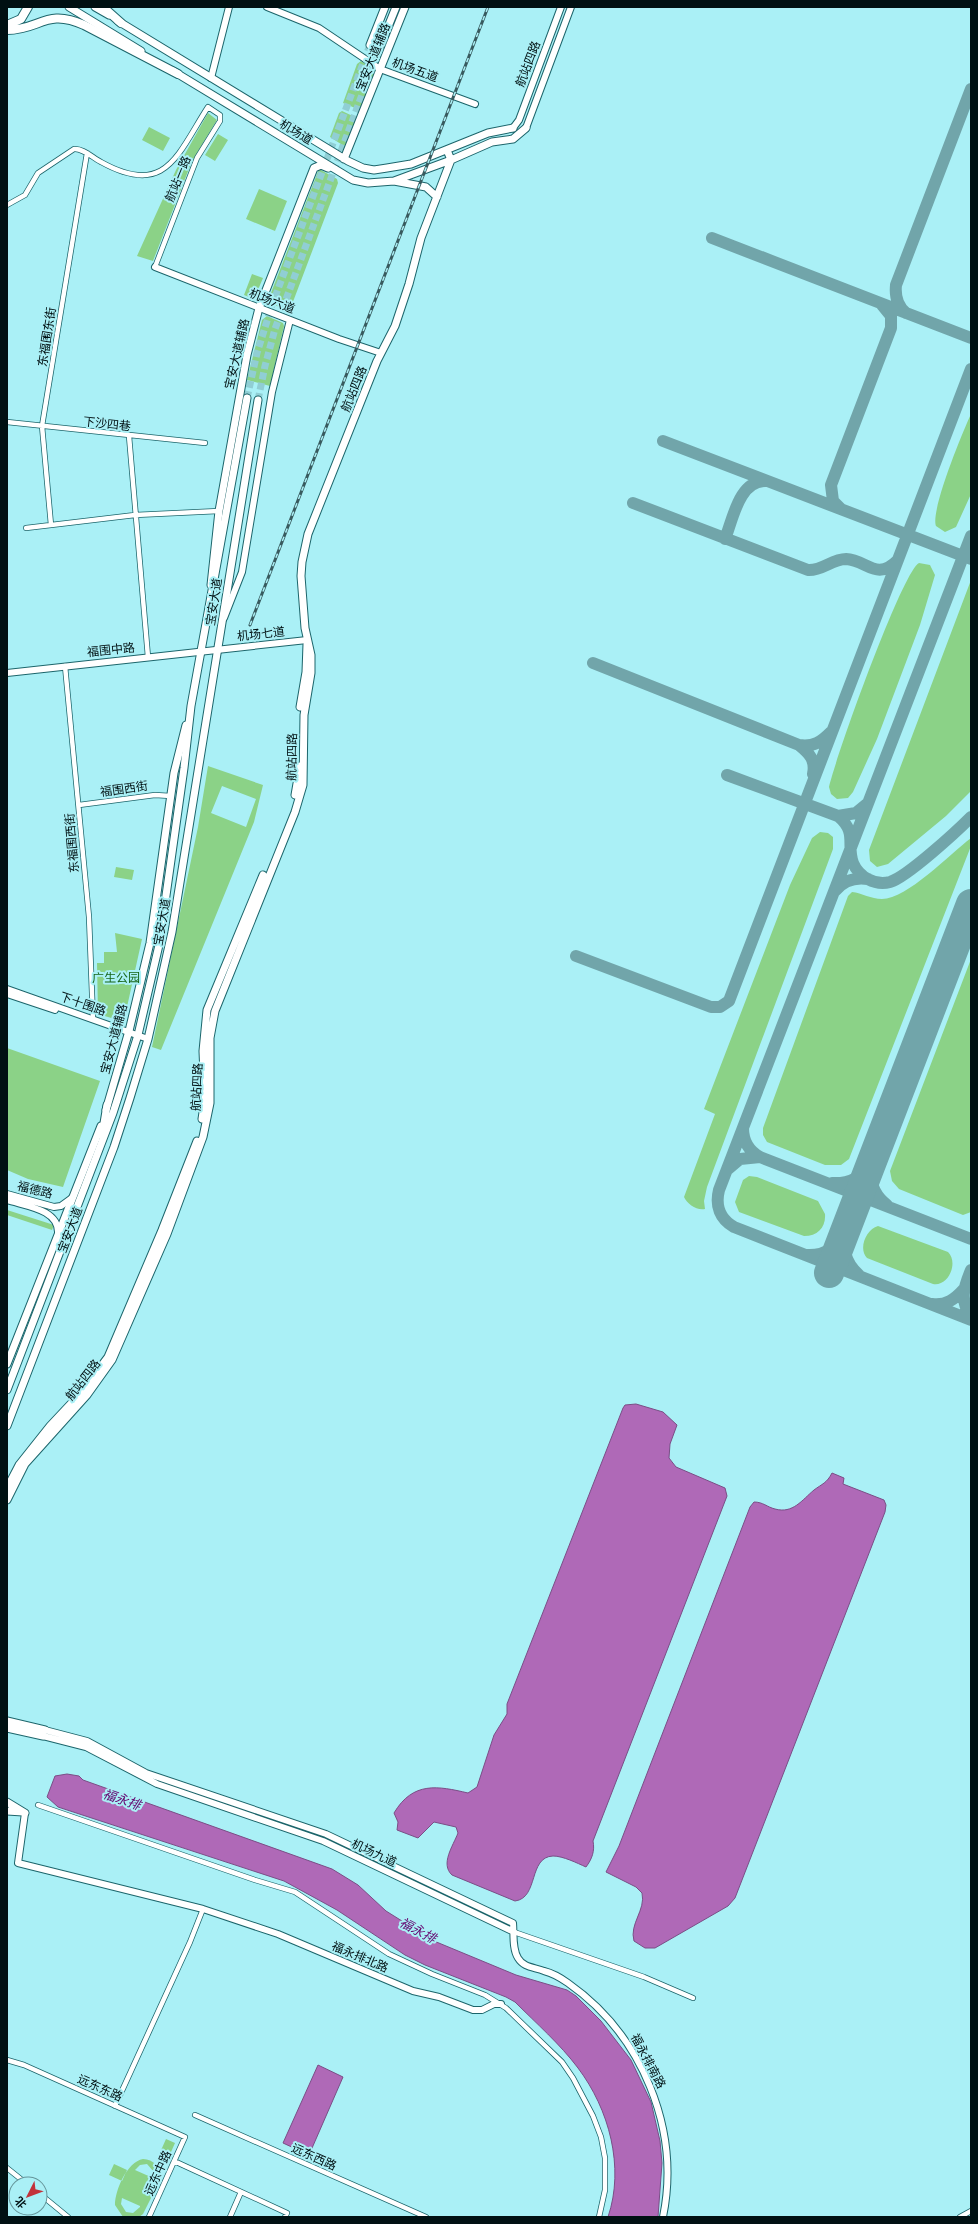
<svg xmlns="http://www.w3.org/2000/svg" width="978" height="2224" viewBox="0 0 978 2224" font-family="Montserrat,'Noto Sans SC',sans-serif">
<rect width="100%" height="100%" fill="#aaf0f6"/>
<!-- green -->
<path fill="#8bd287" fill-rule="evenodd" d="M 361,61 L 376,71 L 360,110 L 343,103 L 357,64 Z
M 342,111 L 357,118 L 348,145 L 344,146 L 330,137 L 339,113 Z
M 208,113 L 217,120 L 192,161 L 153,261 L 137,256 L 176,170 Z
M 149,127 L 170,138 L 163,151 L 142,140 Z
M 218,134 L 228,140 L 215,161 L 205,155 Z
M 319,169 L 337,179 L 338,183 L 291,307 L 286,310 L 270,303 L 269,298 Z
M 259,189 L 287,201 L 275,231 L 246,219 Z
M 252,274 L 263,278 L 254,299 L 244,295 Z
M 267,316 L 283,323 L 284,326 L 270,386 L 247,380 L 262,320 Z
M 971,414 L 971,494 L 956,527 L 945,532 L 936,526 C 930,511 963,431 971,414 Z
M 919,563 L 930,565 L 935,575 L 920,625 L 877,739 L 853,792 L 848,798 L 837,799 L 831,794 L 829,787 C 835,759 902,572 919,563 Z
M 971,580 L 971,791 L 946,816 L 888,864 L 877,867 L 870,861 L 869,850 Z
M 208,766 L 263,785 L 254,822 L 161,1050 L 152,1047 L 198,827 ZM 222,786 L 256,799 L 246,827 L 211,813 Z
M 820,832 L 828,833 L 833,837 L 833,849 L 707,1187 L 704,1201 L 705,1209 C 697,1211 687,1204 684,1197 L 715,1114 L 704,1109 L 790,885 L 812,838 Z
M 971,838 L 971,846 L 849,1159 L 841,1165 L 825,1165 L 767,1142 L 763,1135 L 763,1128 L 848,896 L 852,892 C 862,893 871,899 882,899 C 907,899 950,854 971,838 Z
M 116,867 L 134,870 L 132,880 L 114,877 Z
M 115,933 L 142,939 L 125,1016 L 118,1020 L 98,1014 L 97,963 L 104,963 L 104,952 L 117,952 Z
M 971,959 L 971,1212 L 963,1215 L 899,1189 L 892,1181 L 890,1171 Z
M 7,1048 L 100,1081 L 63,1187 L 28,1179 L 7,1170 Z
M 749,1176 L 757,1177 L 818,1201 L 825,1214 C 826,1227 818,1236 804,1236 L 739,1212 L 735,1202 L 743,1180 Z
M 7,1210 L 54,1225 L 52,1230 L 7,1215 Z
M 878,1226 L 948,1252 C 959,1263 948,1287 933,1284 L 867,1258 C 858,1249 866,1229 878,1226 Z
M 166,2139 L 175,2143 L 167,2161 L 158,2157 Z
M 143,2159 C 156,2160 162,2169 159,2182 L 143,2214 L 139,2217 L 123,2217 L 115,2205 C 115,2190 127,2162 143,2159 ZM 147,2164 L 154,2172 L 153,2178 L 135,2170 L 140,2165 ZM 122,2198 L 140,2206 L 140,2207 L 133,2213 L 126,2212 L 121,2204 Z
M 114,2164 L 127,2170 L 122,2181 L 109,2175 Z"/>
<!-- water -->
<path fill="#af69b7" stroke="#7a4e86" d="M 636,1404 L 663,1412 L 677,1425 L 670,1444 L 669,1458 L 676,1467 L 725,1488 L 727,1496 L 593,1841 C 595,1851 592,1859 586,1867 C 577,1863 563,1856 553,1856 C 528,1857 539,1898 515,1901 L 452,1875 C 440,1864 453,1846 458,1833 L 456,1827 L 434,1822 L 418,1838 L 397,1830 L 398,1822 L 394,1813 C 413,1781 438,1786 468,1793 L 477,1787 L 494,1735 L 507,1714 L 507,1704 L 623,1408 L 625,1405 Z
M 832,1473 L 844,1478 L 843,1484 L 884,1500 L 886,1505 L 885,1512 L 735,1898 L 728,1906 L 655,1948 L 645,1948 L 634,1941 C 629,1924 646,1910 642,1893 L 636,1887 L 606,1872 L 619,1846 L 750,1507 L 754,1502 C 763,1502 767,1507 775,1509 C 793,1514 802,1500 814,1490 C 822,1484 827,1483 832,1473 Z
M 67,1774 L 79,1776 L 83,1780 L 332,1869 L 358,1885 L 386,1911 L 434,1941 L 516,1975 L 567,1990 L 576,1996 L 601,2021 L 631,2060 L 651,2102 L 660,2141 L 662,2163 L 658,2217 L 608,2217 C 625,2167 609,2109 578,2068 C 560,2044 536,2023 515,2002 L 506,1997 L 425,1965 L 405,1955 L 337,1910 L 284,1881 L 58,1807 L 47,1797 L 55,1776 Z
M 318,2065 L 343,2077 L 309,2155 L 283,2143 Z"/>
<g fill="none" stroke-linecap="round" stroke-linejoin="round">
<!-- taxiway -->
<path stroke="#71a5aa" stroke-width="12" d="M 712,238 L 971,338
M 906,313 C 897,306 895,295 896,285 L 971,89
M 663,441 L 971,559
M 633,503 L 808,570 C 822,571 832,559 846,559 C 867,560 876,582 898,560
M 841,509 L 833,501 L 831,485 L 891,328 L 891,316 L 882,305
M 971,536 L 719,1190 C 715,1206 720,1219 734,1227 L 971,1320
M 725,539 C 733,519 739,480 766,481
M 593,663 L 799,745 C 814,747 821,742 831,732
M 799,745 C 809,753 816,760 813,774 L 815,774
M 727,775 L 838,816 L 856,813 L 867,804
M 838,816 C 858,833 846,844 853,863 C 859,877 875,886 890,882 C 907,877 957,831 971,817
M 835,891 C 843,881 855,877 868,879
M 576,956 L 711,1007 L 720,1007 L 729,1001 L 971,369
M 743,1128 C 743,1141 749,1151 760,1157 L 971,1239
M 873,1159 C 868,1177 871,1193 887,1205
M 727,1170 L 740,1159 L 760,1157
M 832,1183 C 849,1184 864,1177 871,1162
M 846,1229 C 841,1246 845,1263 859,1275
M 807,1255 C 824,1256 837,1247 844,1232
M 971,1270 C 964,1287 959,1300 971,1316
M 932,1304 C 946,1306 955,1299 964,1289"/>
<!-- runway -->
<path stroke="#71a5aa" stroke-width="30" d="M 829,1273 L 971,904"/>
<!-- primary-tunnel -->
<path stroke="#90ced4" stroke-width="7" stroke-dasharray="7 3.5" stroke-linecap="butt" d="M 247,398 L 257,353 L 272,305 L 370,45
M 258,400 L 265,366 L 275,329 L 379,49"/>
<!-- minor casing -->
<g stroke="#1c656b" stroke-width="6">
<path id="minor" d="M 7,205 L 25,195 L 38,173 L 74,149 C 83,148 93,158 101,162 C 166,198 177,155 208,107 L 220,115 L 220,121 L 197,158 L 155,267
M 7,422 L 205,443
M 129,436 L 148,657
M 51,525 L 42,426 L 87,153
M 26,528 L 135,515 L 219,511
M 65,666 L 89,917 L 93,1019
M 79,805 L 155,795 L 171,796
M 38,1805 L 255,1880 L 295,1892 L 389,1954 L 432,1974 L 485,1995 L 506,2008 L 562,2062 L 573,2078 L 593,2116 L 601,2137 L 605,2158 L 605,2190 L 599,2217
M 514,1932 L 644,1977 L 693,1998
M 7,2060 L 24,2065 L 185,2137 L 149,2217
M 115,2106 L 190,1942 L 203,1909
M 195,2115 L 426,2217
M 174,2161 L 287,2213 L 285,2217
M 7,2168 L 27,2184
M 40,2194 L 68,2217
M 230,2217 L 241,2192
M 960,2217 L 971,2211"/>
</g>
<!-- tertiary casing -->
<g stroke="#1c656b" stroke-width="8">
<path id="tertiary" d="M 267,7 L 319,28 L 380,69 L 475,104
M 211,78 L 229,7
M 513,128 L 519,120 L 561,7
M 526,128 L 571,7
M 155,267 L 339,339 L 381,353
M 224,618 L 242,572 L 272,392 L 290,320
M 7,673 L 307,640
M 7,989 L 148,1039
M 7,994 L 55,1010
M 7,1194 L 54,1207 L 61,1206 L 72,1198
M 7,1200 C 25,1206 59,1209 58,1233
M 45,1730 L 87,1741 L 146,1773 L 326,1834 L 513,1923 C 514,1933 512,1949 518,1958 C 524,1968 534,1967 544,1971 C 552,1973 561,1978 568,1983 C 642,2035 681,2129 663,2217
M 43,1736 L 86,1747 L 157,1784 L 323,1841 L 514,1932
M 25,1813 L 18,1863 L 203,1909 L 278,1934 L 413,1991 L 439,1997 L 473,2010 L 482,2010 L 494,2004 L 501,2004"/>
</g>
<!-- secondary casing -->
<g stroke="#1c656b" stroke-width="9">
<path id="secondary" d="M 69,7 L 141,51
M 95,7 L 109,15
M 118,21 L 348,161 L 363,168 L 374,170 L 387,168 L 411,164 L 488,133 L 513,128
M 173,71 L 353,180 L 368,183 L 394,181 L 451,160 L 492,142 L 513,139 L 526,128
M 344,159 L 405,7
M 394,181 L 426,187 L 437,197
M 211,585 L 219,511 L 247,355 L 259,308 L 314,168 L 321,165 L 328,168
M 300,707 L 306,672 L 307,644
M 295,795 L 300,766
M 106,1110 L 129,1031 L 150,943 L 174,773 L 186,725
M 202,1119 L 205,1099 L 203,1051 L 207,1010 L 263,875
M 7,1364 L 101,1126
M 7,1488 L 19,1465 L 50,1426 L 81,1393 L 108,1357 L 162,1230 L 197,1141
M 7,1500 L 25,1464 L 87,1395 L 112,1360 L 167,1234 L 203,1137 L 210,1103 L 210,1038 L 215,1011 L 295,812 L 303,785 L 304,715 L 311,673 L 311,655 L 305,628 L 301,576 L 302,562 L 308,534 L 377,361 L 395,326 L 409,284 L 421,238 L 451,160 L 447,150
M 7,1721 L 45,1730
M 7,1728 L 43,1736
M 7,1802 L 25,1813
M 7,1811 L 23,1812"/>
</g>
<!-- primary casing -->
<g stroke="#1c656b" stroke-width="9">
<path id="primary" d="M 370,45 L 385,7
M 379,49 L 396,7
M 102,1135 L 107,1105
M 7,1390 L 113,1113 L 138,1035 L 159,945 L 184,768 L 191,706 L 247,398
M 7,1426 L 114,1147 L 130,1098 L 148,1039 L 172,932 L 258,400"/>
</g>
<!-- trunk casing -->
<g stroke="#1c656b" stroke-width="10">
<path id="trunk" d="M 103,7 L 121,23
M 7,25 L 21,19 L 28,7
M 7,30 C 40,30 46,8 84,25 L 178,74"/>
</g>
<!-- minor -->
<use href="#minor" stroke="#fff" stroke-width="4.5"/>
<!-- tertiary -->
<use href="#tertiary" stroke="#fff" stroke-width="6"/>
<!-- secondary -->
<use href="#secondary" stroke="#fff" stroke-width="7"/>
<!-- primary -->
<use href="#primary" stroke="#fff" stroke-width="7"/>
<!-- trunk -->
<use href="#trunk" stroke="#fff" stroke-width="8"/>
<!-- rail casing -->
<g stroke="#385a5e" stroke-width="3">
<path id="rail" d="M 250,625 L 488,7"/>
</g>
<!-- rail -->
<use href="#rail" stroke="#aaf0f6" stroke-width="1.5" stroke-dasharray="4.5" stroke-linecap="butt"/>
</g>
<g text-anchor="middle" stroke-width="4" stroke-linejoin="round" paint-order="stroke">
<!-- street labels -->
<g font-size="12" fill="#001012" stroke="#aaf0f6">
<text transform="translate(373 57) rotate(-68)" y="4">宝安大道辅路</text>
<text transform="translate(528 64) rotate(-69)" y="4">航站四路</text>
<text transform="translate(415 70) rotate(20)" y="4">机场五道</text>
<text transform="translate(296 132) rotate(31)" y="4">机场道</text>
<text transform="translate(178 179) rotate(-68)" y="4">航站一路</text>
<text transform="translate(272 301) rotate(21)" y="4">机场六道</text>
<text transform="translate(47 337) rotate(-81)" y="4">东福围东街</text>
<text transform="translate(237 354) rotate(-77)" y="4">宝安大道辅路</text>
<text transform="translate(354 389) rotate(-68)" y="4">航站四路</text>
<text transform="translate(107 424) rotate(6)" y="4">下沙四巷</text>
<text transform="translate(214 602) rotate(-81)" y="4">宝安大道</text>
<text transform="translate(261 634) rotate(-6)" y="4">机场七道</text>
<text transform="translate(111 650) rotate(-6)" y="4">福围中路</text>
<text transform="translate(292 757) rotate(-89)" y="4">航站四路</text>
<text transform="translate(124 789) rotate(-8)" y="4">福围西街</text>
<text transform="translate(72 843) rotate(-95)" y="4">东福围西街</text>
<text transform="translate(162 922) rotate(-80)" y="4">宝安大道</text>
<text transform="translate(83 1004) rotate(19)" y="4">下十围路</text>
<text transform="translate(114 1039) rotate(-75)" y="4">宝安大道辅路</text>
<text transform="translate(197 1087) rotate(-87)" y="4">航站四路</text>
<text transform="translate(35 1190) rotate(14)" y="4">福德路</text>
<text transform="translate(70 1230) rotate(-69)" y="4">宝安大道</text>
<text transform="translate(83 1380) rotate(-52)" y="4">航站四路</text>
<text transform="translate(374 1853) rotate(25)" y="4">机场九道</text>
<text transform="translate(360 1957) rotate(23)" y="4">福永排北路</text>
<text transform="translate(648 2061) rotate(62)" y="4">福永排南路</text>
<text transform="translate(100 2088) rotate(24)" y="4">远东东路</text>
<text transform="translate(314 2157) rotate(24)" y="4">远东西路</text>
<text transform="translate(158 2173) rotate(-66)" y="4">远东中路</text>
</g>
<!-- park labels -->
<g font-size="12" fill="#176517" stroke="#aaf0f6">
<text x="116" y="982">广生公园</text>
</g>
<!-- water labels -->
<g font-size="13" font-style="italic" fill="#650770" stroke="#aaf0f6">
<text transform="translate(122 1799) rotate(19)" y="5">福永排</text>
<text transform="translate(418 1930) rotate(28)" y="5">福永排</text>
</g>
</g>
<!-- border -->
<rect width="978" height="2224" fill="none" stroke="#001012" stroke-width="16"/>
<!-- north arrow -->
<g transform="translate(28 2196) rotate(228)"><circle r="19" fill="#aaf0f6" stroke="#66969b"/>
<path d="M0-3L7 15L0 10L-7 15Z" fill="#c2323a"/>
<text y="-6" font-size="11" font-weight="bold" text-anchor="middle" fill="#001012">北</text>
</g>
</svg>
